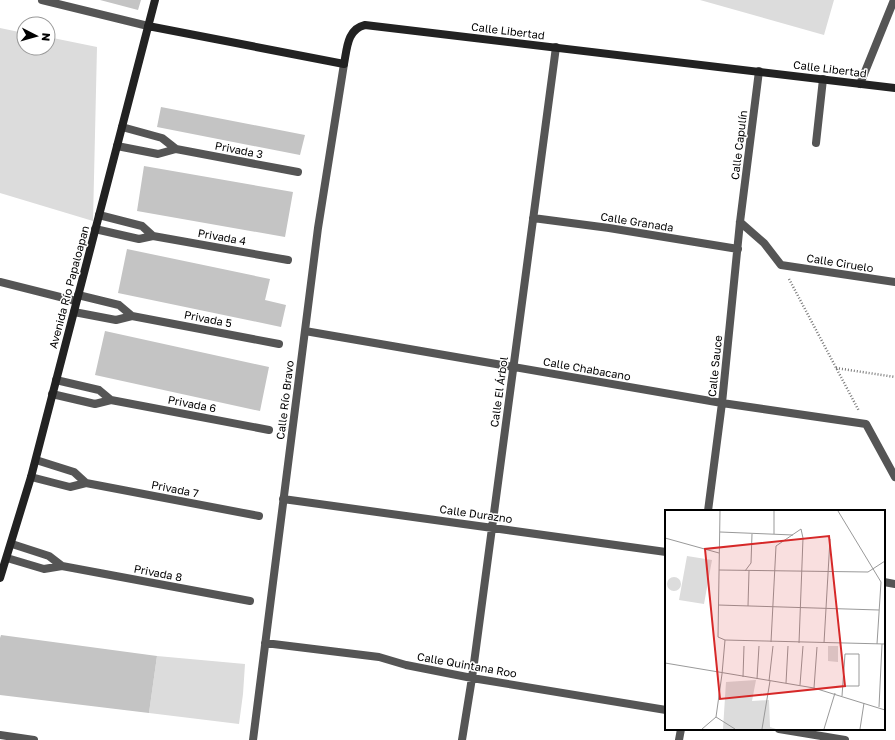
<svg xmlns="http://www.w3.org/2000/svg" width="895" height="740" viewBox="0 0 895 740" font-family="'Golos Text',sans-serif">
<rect width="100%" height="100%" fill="#fff"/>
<!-- green -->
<path fill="#dcdcdc" d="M 700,0 L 834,0 L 824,35 Z
M 0,28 L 24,33 L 24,48 L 48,48 L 48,37 L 97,47 L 93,221 L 0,193 Z
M 157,656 L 245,664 L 243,694 L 239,724 L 149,713 Z"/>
<!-- building -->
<path fill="#c4c4c4" d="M 100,0 L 141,0 L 138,10 Z
M 161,107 L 305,135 L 300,155 L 157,127 Z
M 144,166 L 293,192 L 285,237 L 137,211 Z
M 127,249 L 270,279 L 265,300 L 286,305 L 281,327 L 118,293 Z
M 105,331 L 269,367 L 260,411 L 95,375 Z
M 1,635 L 157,656 L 149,713 L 0,695 L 0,638 Z"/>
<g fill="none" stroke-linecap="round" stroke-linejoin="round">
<!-- path -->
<path stroke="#777" stroke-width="2.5" stroke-dasharray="1 2" stroke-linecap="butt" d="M 789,279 L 859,411
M 836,368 L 895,377"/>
<!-- street -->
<path stroke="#555" stroke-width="8" d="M 42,0 L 148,26
M 860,84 L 894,0
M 122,127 L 162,138 L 176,149
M 816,143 L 823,79
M 117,146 L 158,154 L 176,149 L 298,172
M 99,215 L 142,226 L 153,236
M 533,218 L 609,228 L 738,249
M 740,222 L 764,243 L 781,265 L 895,282
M 95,229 L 139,239 L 153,236 L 288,260
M 0,282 L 76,301
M 78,295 L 119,305 L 132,316 L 279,344
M 74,312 L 116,320 L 132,316
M 305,331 L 722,403 L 866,424 L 895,477
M 56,380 L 99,390 L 111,400
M 52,394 L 95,404 L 111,400 L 269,430
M 36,460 L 74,472 L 86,483
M 31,477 L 70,487 L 86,483 L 259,516
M 283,499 L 666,552
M 708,511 L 722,403 L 740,222 L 759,71
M 12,544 L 49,556 L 62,566
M 7,558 L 44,569 L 62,566 L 250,601
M 884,582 L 895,584
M 265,643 L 379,657 L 406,665 L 472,678 L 666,710
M 779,729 L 845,740
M 0,735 L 34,740
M 253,740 L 318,228 L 344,64
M 462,740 L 472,678 L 492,528 L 556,47
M 679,740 L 681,729"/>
<!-- secondary -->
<path stroke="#222" stroke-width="8" d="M 148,26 L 344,64 C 347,49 347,29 365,25 L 895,88
M 0,578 L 31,477 L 155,0"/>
</g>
<g text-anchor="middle" stroke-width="3" stroke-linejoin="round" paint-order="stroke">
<!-- street labels -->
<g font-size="11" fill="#000" stroke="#fff">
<text transform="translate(508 31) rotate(7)" y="4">Calle Libertad</text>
<text transform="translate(830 69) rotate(7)" y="4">Calle Libertad</text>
<text transform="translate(739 145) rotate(-83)" y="4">Calle Capulín</text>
<text transform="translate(239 150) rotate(11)" y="4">Privada 3</text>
<text transform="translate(637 222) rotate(9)" y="4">Calle Granada</text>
<text transform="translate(222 237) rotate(10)" y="4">Privada 4</text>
<text transform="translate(840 263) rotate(9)" y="4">Calle Ciruelo</text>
<text transform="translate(69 287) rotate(-75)" y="4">Avenida Río Papaloapan</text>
<text transform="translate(208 319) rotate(11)" y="4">Privada 5</text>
<text transform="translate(715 366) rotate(-84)" y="4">Calle Sauce</text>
<text transform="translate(587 369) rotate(10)" y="4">Calle Chabacano</text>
<text transform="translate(499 392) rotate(-82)" y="4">Calle El Árbol</text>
<text transform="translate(285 400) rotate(-83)" y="4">Calle Río Bravo</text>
<text transform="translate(192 404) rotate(11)" y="4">Privada 6</text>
<text transform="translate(175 489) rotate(11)" y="4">Privada 7</text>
<text transform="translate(476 514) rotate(8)" y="4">Calle Durazno</text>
<text transform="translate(158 573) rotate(11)" y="4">Privada 8</text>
<text transform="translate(467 665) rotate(10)" y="4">Calle Quintana Roo</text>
</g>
</g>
<!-- overview -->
<g transform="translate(665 510)">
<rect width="220" height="220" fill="#fff"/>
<path d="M 22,46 L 47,50 L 39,94 L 14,90 ZM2 74a7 7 0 1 1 14 0a7 7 0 1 1-14 0ZM 163,136 L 173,136 L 173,152 L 163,151 ZM 91,170 L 87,191 L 104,190 L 105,217 L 111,219 L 58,219 L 61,172 Z" fill="#dcdcdc"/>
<path fill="none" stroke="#999" stroke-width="1" d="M 55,1 L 53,127 L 60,130 L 57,164M 173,1 L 216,72 L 212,134M 55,22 L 128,25M 109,24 L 109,1M 0,28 L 54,43M 54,60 L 203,62 L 220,51M 80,61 L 86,53 L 87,24M 53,95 L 214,100M 83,96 L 84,61M 60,130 L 220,134M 106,132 L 111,36 L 136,19M 134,133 L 138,28 L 136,19M 159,133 L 165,29M 0,153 L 149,178 L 220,200M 78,167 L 79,136M 92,169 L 94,136M 104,171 L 108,136M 121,173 L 123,136M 135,175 L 138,136M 149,178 L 152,137M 177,186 L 180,144 L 194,144 L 194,176 L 179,176M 214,197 L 217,134M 51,207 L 70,219M 37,219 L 51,207 L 57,164M 97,219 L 105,171M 159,219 L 170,183M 195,219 L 199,193"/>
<path fill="#d62828" fill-opacity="0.15" stroke="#d62828" stroke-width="2" d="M 164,26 L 180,176 L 55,189 L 40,39 Z"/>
<rect width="220" height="220" fill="none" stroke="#000" stroke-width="2"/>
</g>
<!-- north arrow -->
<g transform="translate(36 36) rotate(96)"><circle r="19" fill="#ffffff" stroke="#999999"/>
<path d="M0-3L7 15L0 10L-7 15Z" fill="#000000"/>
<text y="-6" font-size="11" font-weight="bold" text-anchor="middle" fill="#000000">N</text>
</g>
</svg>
